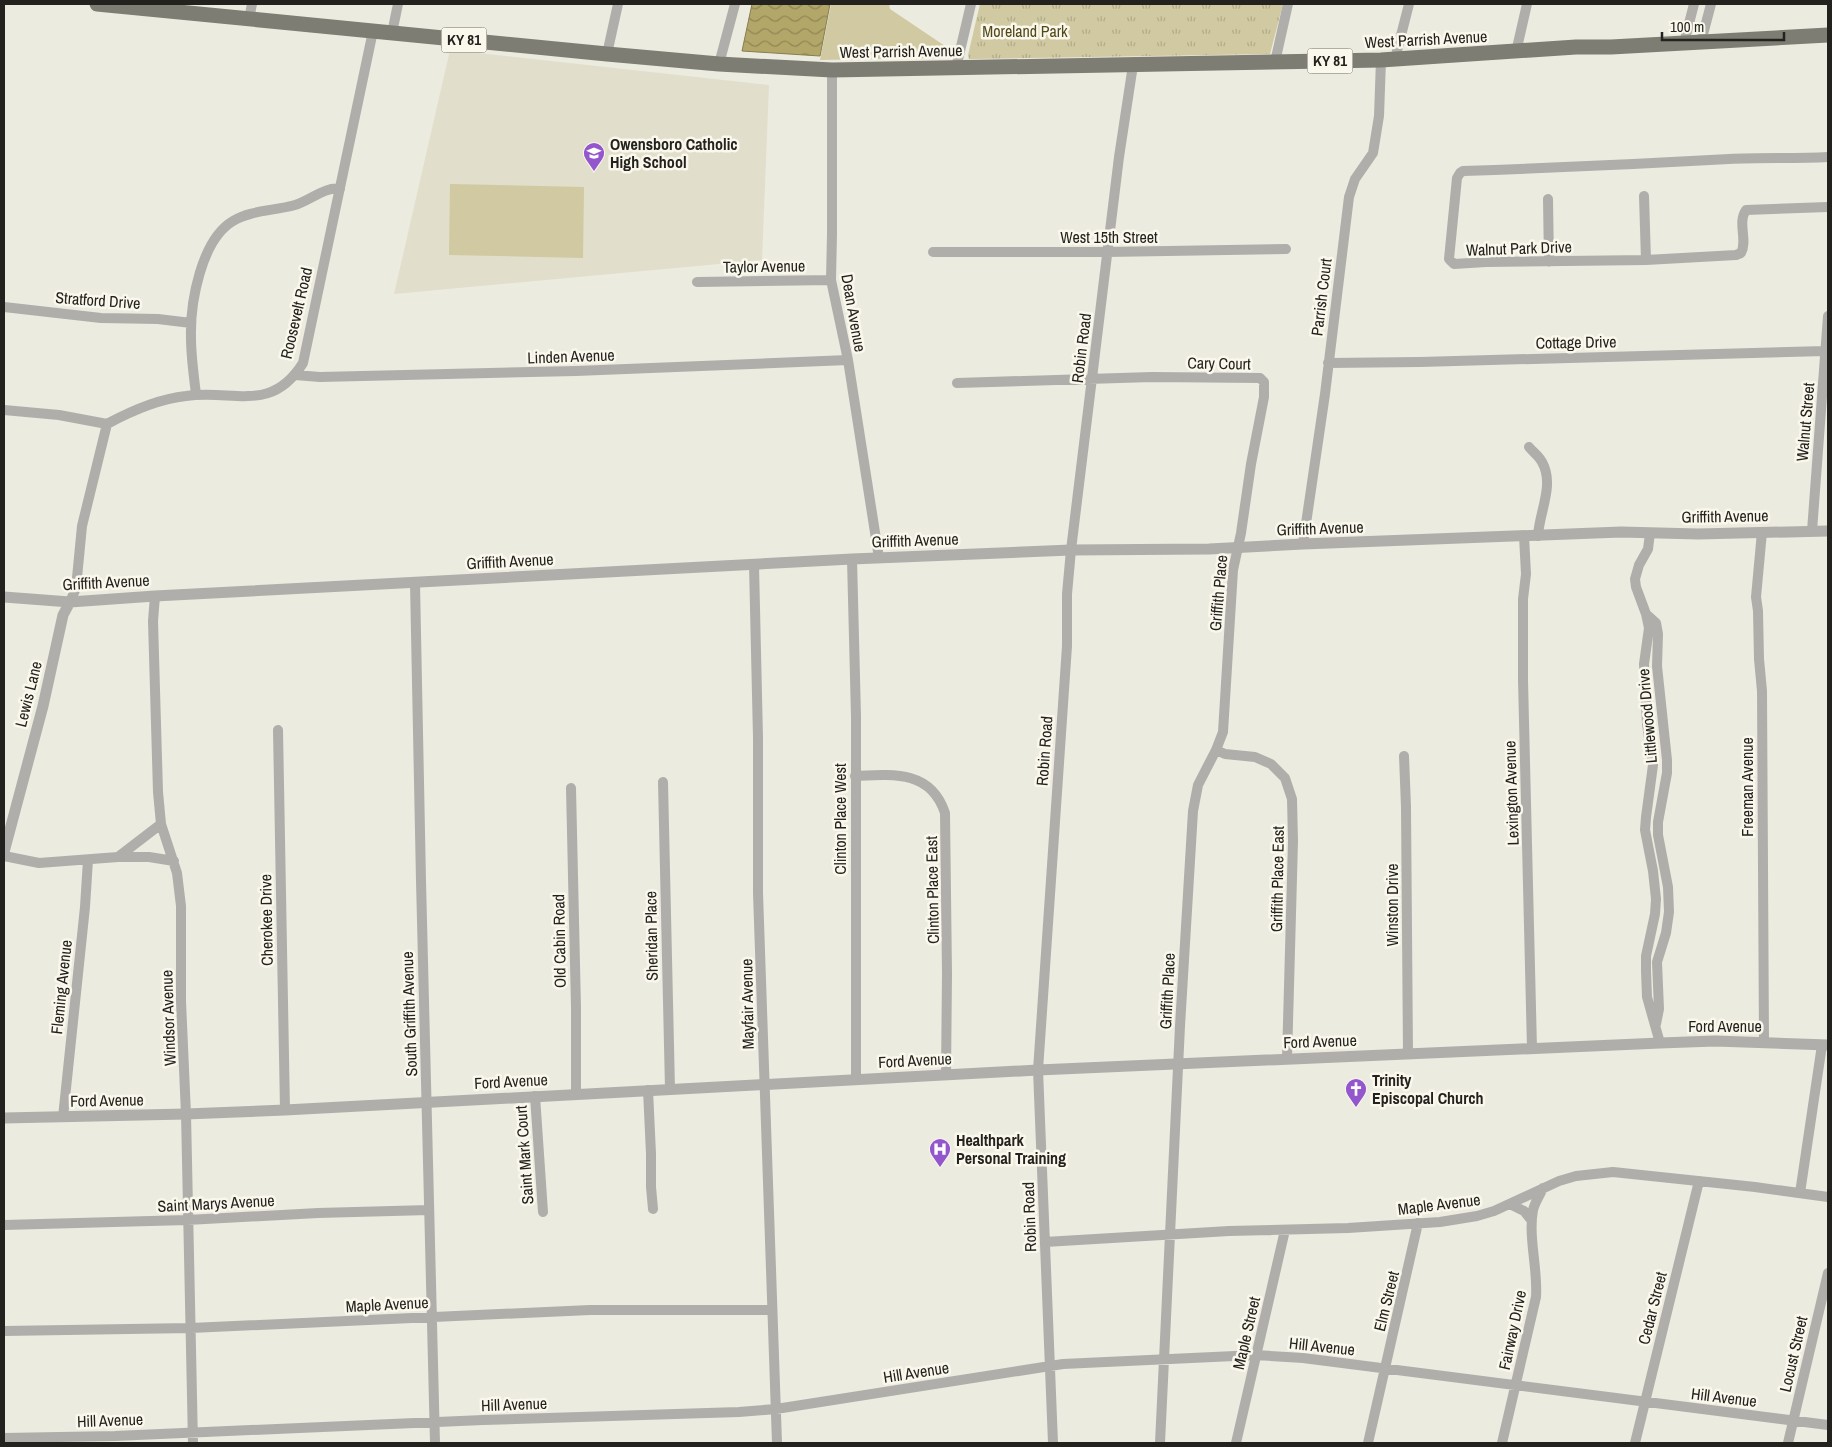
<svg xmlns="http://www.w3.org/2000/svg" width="1832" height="1447" viewBox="0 0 1832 1447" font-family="'Archivo Narrow',sans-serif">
<defs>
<pattern id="park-tufts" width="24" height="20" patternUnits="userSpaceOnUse" patternTransform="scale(1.25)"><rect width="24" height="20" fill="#d0c9a1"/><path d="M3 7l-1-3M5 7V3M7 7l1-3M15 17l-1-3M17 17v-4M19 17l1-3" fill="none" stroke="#b2ac8a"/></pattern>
<pattern id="water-waves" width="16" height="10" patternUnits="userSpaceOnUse" patternTransform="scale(1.25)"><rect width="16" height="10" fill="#b2a668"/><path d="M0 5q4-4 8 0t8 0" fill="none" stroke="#908755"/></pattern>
</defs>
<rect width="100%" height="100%" fill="#ecebdf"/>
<!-- built -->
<path fill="#e1decb" d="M 450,50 L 769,85 L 762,260 L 394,294 Z"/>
<!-- grass -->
<path fill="#d0c9a1" d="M 831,4 L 889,4 L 890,9 L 945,46 L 942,58 L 820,60 Z
M 450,184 L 584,187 L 583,258 L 449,255 Z"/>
<!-- park -->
<path fill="url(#park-tufts)" d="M 980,4 L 1283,4 L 1270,54 L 972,59 L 969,59 L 968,55 Z"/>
<!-- water -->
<path fill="url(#water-waves)" stroke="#877e52" d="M 752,4 L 830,4 L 820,56 L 742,51 Z"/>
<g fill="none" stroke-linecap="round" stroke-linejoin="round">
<!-- minor -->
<path stroke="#afaeaa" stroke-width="10" d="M 249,19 L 252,4
M 392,33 L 398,4
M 1701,42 L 1711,4
M 1684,43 L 1694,4
M 1516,52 L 1527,4
M 607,54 L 618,4
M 1395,59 L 1409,4
M 1275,62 L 1288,4
M 719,64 L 735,4
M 956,68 L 971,4
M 832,70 L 832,234 L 831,280 L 848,360 L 879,558
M 1828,157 C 1795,159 1762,157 1729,159 C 1641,164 1552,168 1463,171 L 1460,173 L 1457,178 L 1449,259 L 1454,264 L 1486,262 L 1646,260 L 1736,255 L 1741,253 C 1748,240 1737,223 1746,210 L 1828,207
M 1644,196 L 1646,260
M 1548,199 L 1549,262
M 933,252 L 1107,252 L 1286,249
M 697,282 L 831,280
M 4,307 L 101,318 L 158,319 L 191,323
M 1328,363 L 1420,362 L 1825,351
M 295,375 L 320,377 L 576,371 L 848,360
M 957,383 L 1152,377 L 1260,378 L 1264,382 L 1264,397 L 1251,464 L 1241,533 L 1233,570 L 1223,732 L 1216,750 L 1198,785 L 1193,811 L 1180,1026 L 1160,1443
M 196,395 C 194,376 191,357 191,338 C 190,303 201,240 233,221 C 251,210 274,211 295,205 C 309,201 326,186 340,189
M 4,410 L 59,415 L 107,424
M 1529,447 C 1533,452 1539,456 1542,462 C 1555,485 1539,512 1538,536
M 1812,531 L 1828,316
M 1762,532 L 1756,597 L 1758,611 L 1759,659 L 1762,691 L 1764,1042
M 1650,533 L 1648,549 L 1639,565 L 1635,579 L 1636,587 L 1646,614 L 1649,628 L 1644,664 L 1647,724 L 1653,765 L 1646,817 L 1645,830 L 1653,871 L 1656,899 L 1655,914 L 1646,956 L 1646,971 L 1647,997 L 1660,1043
M 1524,536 L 1526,574 L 1523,599 L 1523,680 L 1532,1049
M 1303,544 L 1325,394 L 1349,197 L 1355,179 L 1373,153 L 1379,116 L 1381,60
M 852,559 L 856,717 L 856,1079
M 754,565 L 758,738 L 758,893 L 777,1443
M 415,583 L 421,881 L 435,1443
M 155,596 L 153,621 L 158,792 L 161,824 L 177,873 L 181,906 L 181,1001 L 186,1114 L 193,1443
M 70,602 L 76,588 L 82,526 L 107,424 C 131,411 158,399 186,396 C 234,389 271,414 303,363 L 373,31
M 1646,614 L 1656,623 L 1658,634 L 1657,666 L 1667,760 L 1667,773 L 1658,822 L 1658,835 L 1668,887 L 1669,912 L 1666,933 L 1657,962 L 1659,1009 L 1656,1024
M 278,730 L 285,1110
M 1216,750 L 1225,754 L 1255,757 L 1271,764 L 1285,778 L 1292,799 L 1293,841 L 1287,1059
M 1404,756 L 1406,807 L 1408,1054
M 855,776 C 893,774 931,770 945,813 L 947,974 L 946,1075
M 663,782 L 670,1089
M 571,788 L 576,1008 L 576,1094
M 4,856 L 39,863 L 118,857 L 161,824
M 118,857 L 149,857 L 174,861
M 648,1090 L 651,1154 L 651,1187 L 653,1209
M 535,1096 L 543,1212
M 63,1117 L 85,907 L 88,860
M 1800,1193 L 1822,1045
M 1510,1204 L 1524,1211 L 1532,1221
M 4,1225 L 187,1220 L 318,1213 L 429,1210
M 1045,1242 L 1229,1231 L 1348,1228 L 1440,1222 L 1477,1216 L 1494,1211 L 1559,1181 L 1576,1176 L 1613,1172 L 1755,1187 L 1828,1197
M 4,1331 L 191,1328 L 590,1310 L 772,1310
M 4,1438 L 115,1436 L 483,1420 L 739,1412 L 776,1409 L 1063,1364 L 1256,1355 L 1303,1358 L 1828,1425
M 1053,1443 L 1038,1070 L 1067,646 L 1067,594 L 1071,550 L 1119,157 L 1133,65
M 1236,1443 L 1285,1230
M 1368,1443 L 1418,1223
M 1502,1443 L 1536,1297 C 1538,1269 1528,1237 1533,1210 C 1535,1202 1540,1195 1543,1188
M 1635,1443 L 1699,1181
M 1788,1443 L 1828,1273"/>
<!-- tertiary -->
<path stroke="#afaeaa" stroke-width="11" d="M 4,597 L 70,602 L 155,596 L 852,559 L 1071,550 L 1209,549 L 1303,544 L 1621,532 L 1698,534 L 1828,531
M 4,852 L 43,706 L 63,615 L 70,602
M 4,1118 L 186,1114 L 285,1110 L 1038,1070 L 1660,1043 L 1715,1041 L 1828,1045"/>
<!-- primary -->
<path stroke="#7e7d74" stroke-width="15" d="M 97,4 L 607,54 L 719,64 L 832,70 L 1381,60 L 1576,47 L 1611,47 L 1828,35"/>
</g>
<!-- icons -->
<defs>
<g id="school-pin" transform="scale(1.125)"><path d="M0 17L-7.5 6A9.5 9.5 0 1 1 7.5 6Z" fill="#9356cc" stroke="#faf8ec"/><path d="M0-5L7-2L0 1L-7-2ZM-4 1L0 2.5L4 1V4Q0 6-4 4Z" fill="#fff"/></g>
<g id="church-pin" transform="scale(1.125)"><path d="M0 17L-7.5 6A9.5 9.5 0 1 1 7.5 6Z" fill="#9356cc" stroke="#faf8ec"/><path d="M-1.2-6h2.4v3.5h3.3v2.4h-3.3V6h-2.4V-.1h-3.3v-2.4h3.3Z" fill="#fff"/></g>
<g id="hospital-pin" transform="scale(1.125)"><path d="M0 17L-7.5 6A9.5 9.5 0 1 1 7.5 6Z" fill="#9356cc" stroke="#faf8ec"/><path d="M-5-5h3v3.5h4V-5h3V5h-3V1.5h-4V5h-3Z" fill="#fff"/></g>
</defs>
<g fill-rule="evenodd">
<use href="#school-pin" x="594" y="153"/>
<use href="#church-pin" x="1356" y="1089"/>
<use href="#hospital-pin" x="940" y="1149"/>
</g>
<g text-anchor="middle" stroke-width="5" stroke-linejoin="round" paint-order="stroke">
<!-- shield labels -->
<g fill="#faf8ec" stroke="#64625c" stroke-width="1">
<rect x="441.5" y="27.5" width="45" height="25" rx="4"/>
<rect x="1307.5" y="48.5" width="45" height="25" rx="4"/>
</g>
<g font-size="15" font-weight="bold" fill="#23221e">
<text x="464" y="45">KY 81</text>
<text x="1330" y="66">KY 81</text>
</g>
<!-- park labels -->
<g font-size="16" fill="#514818" stroke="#faf8ec">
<text x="1025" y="37">Moreland Park</text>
</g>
<!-- street labels -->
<g font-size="16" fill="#23221e" stroke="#faf8ec">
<text transform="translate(1426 39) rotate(-3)" y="6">West Parrish Avenue</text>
<text transform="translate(901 51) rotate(-1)" y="6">West Parrish Avenue</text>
<text x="1109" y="243">West 15th Street</text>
<text transform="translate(1519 248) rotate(-2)" y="6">Walnut Park Drive</text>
<text transform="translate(764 266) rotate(-1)" y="6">Taylor Avenue</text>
<text transform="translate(1321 297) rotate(-83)" y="6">Parrish Court</text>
<text transform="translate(98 300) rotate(4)" y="6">Stratford Drive</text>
<text transform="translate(296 313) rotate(-77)" y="6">Roosevelt Road</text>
<text transform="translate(854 313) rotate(80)" y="6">Dean Avenue</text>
<text transform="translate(1576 342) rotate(-1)" y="6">Cottage Drive</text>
<text transform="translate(1081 348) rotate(-83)" y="6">Robin Road</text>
<text transform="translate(571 356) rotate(-2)" y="6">Linden Avenue</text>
<text transform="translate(1219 363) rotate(1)" y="6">Cary Court</text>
<text transform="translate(1805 422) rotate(-85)" y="6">Walnut Street</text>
<text transform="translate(1725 516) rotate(-1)" y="6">Griffith Avenue</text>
<text transform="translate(1320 528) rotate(-2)" y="6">Griffith Avenue</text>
<text transform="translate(915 540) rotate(-2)" y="6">Griffith Avenue</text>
<text transform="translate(510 561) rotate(-3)" y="6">Griffith Avenue</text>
<text transform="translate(106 582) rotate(-3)" y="6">Griffith Avenue</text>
<text transform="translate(1218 593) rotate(-85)" y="6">Griffith Place</text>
<text transform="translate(28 694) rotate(-76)" y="6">Lewis Lane</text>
<text transform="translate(1647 716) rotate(-95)" y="6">Littlewood Drive</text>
<text transform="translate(1044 751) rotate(-86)" y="6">Robin Road</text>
<text transform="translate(1747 787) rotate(-90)" y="6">Freeman Avenue</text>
<text transform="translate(1511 793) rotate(-92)" y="6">Lexington Avenue</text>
<text transform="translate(840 819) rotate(-90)" y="6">Clinton Place West</text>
<text transform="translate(1277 879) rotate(-89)" y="6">Griffith Place East</text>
<text transform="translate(932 890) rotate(-91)" y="6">Clinton Place East</text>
<text transform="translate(1392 905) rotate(-90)" y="6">Winston Drive</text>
<text transform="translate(266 920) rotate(-91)" y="6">Cherokee Drive</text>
<text transform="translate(651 936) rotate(-91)" y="6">Sheridan Place</text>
<text transform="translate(559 941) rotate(-91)" y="6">Old Cabin Road</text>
<text transform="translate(61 987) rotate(-84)" y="6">Fleming Avenue</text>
<text transform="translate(1167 991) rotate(-87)" y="6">Griffith Place</text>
<text transform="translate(747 1004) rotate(-91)" y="6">Mayfair Avenue</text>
<text transform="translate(409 1014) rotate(-92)" y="6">South Griffith Avenue</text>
<text transform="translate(168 1018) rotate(-92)" y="6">Windsor Avenue</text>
<text x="1725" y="1032">Ford Avenue</text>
<text transform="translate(1320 1041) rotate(-2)" y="6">Ford Avenue</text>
<text transform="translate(915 1060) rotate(-3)" y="6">Ford Avenue</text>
<text transform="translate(511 1081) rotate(-3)" y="6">Ford Avenue</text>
<text transform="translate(107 1100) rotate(-1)" y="6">Ford Avenue</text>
<text transform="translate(524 1155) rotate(-94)" y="6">Saint Mark Court</text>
<text transform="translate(216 1203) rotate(-3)" y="6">Saint Marys Avenue</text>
<text transform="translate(1439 1204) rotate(-7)" y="6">Maple Avenue</text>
<text transform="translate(1029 1217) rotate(-92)" y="6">Robin Road</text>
<text transform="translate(1386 1301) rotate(-76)" y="6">Elm Street</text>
<text transform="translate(387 1304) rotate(-3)" y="6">Maple Avenue</text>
<text transform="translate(1652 1308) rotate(-76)" y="6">Cedar Street</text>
<text transform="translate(1512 1330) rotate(-78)" y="6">Fairway Drive</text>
<text transform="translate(1246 1333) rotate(-77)" y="6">Maple Street</text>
<text transform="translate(1322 1346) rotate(6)" y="6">Hill Avenue</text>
<text transform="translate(1793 1354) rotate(-77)" y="6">Locust Street</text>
<text transform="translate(916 1372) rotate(-9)" y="6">Hill Avenue</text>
<text transform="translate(1724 1397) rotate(7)" y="6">Hill Avenue</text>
<text transform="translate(514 1404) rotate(-2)" y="6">Hill Avenue</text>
<text transform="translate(110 1420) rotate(-2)" y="6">Hill Avenue</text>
</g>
<!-- poi labels -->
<g font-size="16" font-weight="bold" fill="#23221e" stroke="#faf8ec" text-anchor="start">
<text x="610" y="150">Owensboro Catholic<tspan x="610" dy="18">High School</tspan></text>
<text x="1372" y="1086">Trinity<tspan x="1372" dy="18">Episcopal Church</tspan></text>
<text x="956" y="1146">Healthpark<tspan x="956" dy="18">Personal Training</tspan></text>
</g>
</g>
<!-- border -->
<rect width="1832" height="1447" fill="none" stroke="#23221e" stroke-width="10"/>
<!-- scale -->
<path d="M1662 32v8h122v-8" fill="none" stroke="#23221e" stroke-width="2.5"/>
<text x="1670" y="32" font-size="15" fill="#23221e" stroke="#faf8ec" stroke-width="4" paint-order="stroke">100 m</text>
</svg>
